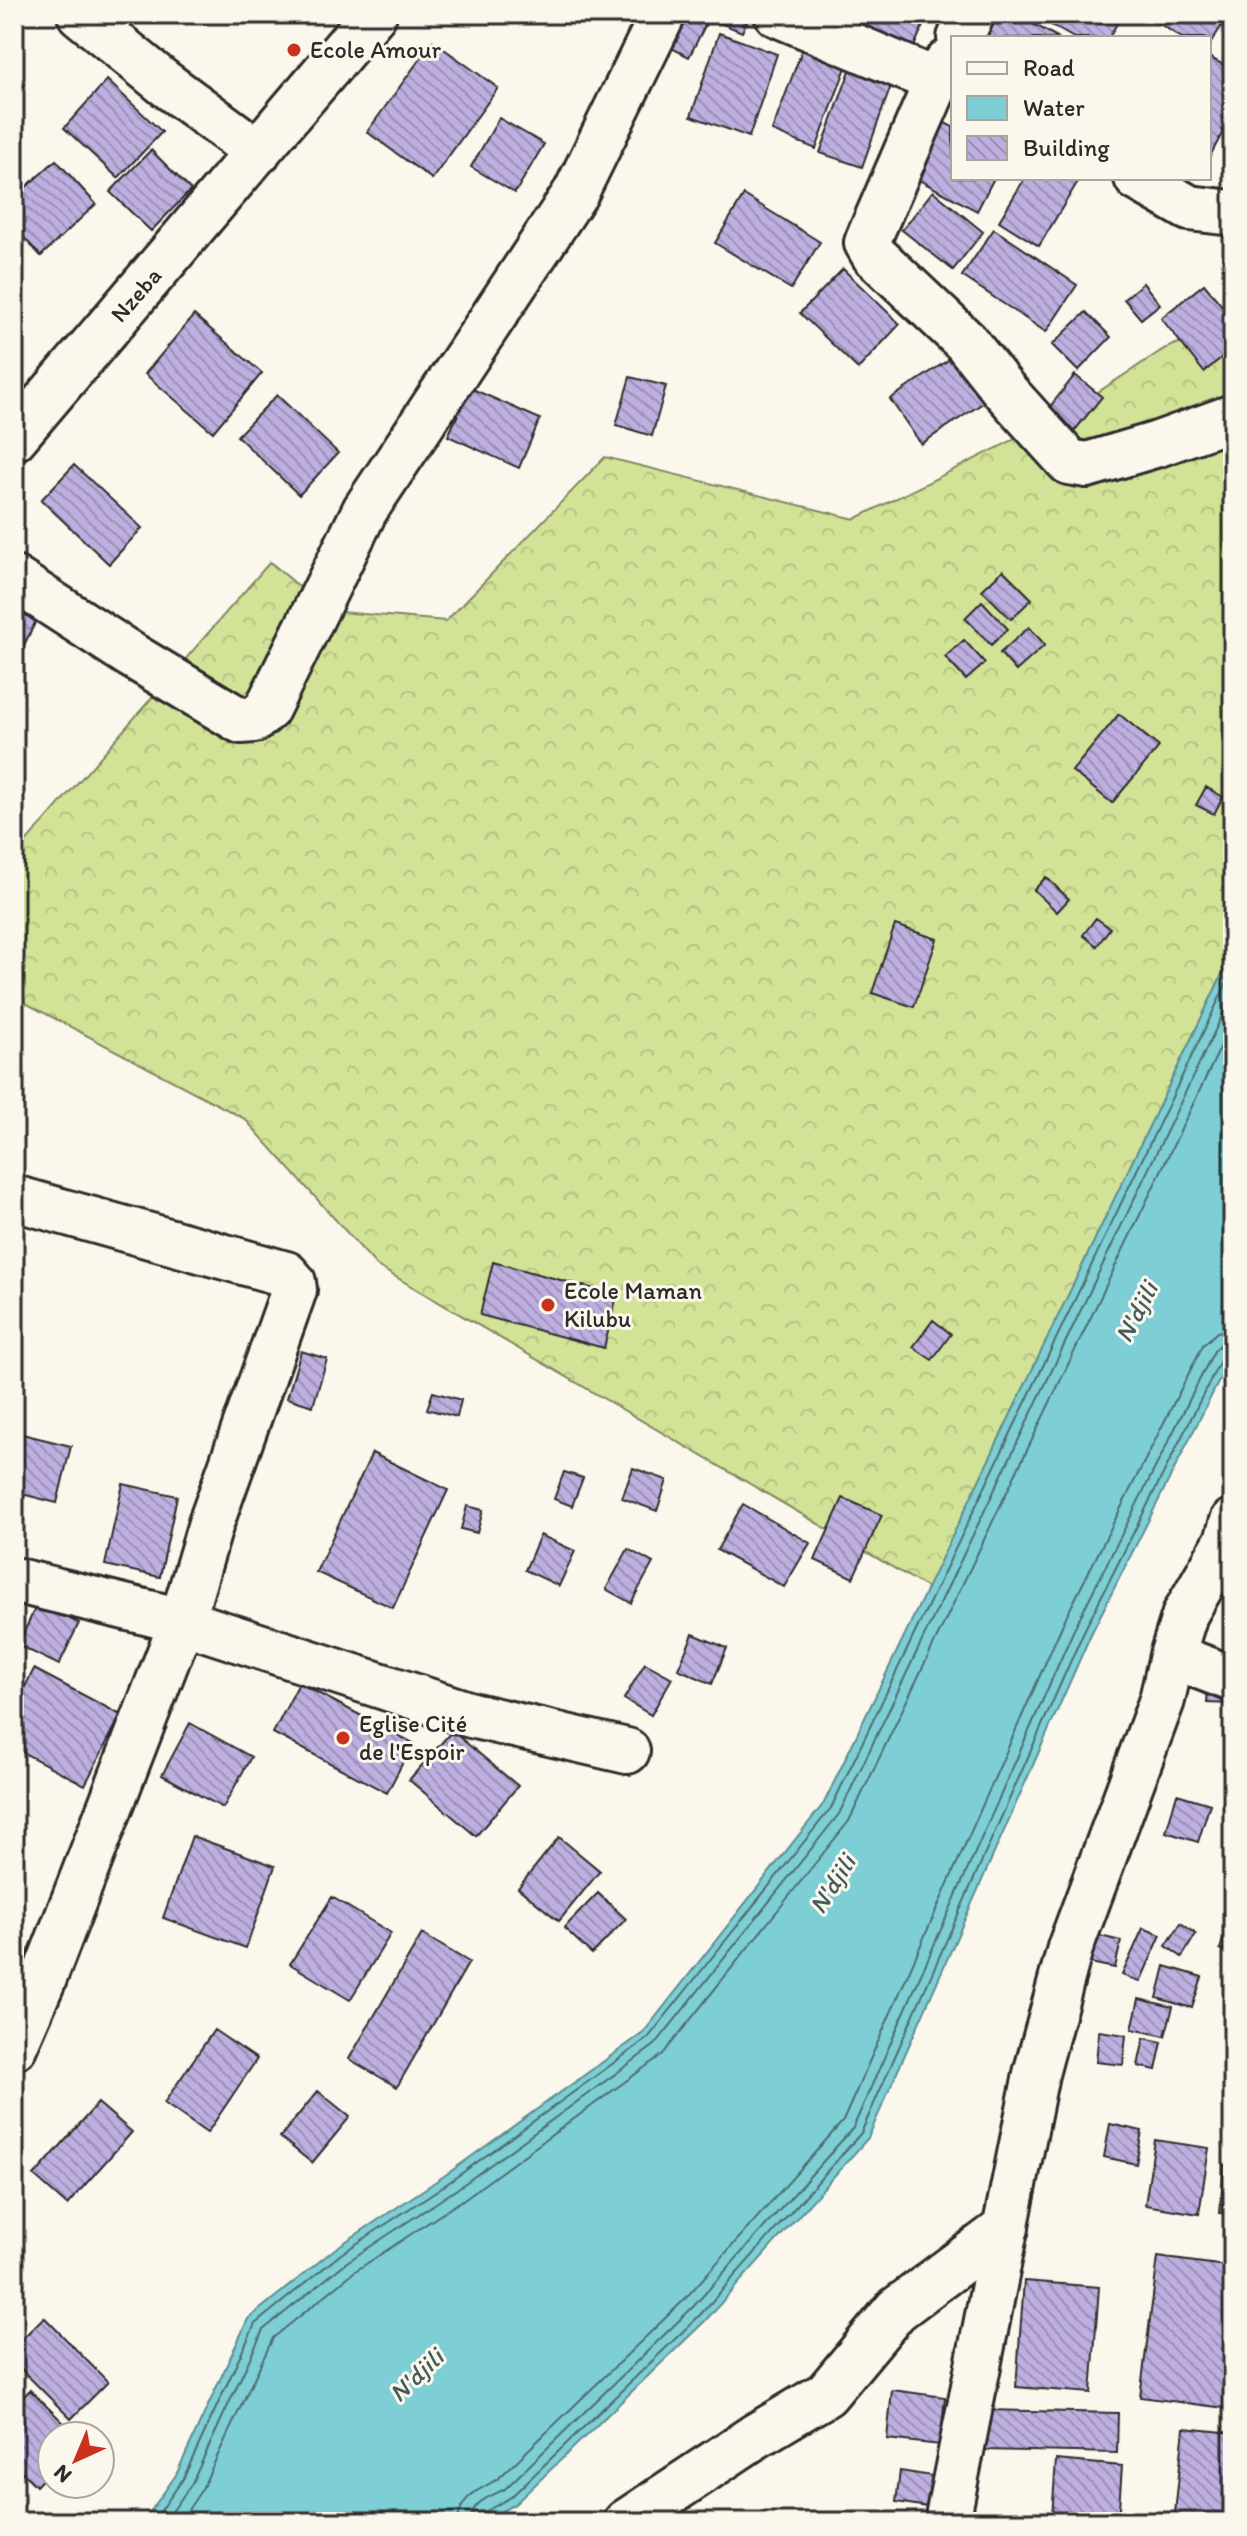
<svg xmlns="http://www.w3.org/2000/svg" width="1247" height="2536" viewBox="0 0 1247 2536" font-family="Itim,sans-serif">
<defs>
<pattern id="forest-crowns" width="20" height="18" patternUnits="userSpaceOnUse" patternTransform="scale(2)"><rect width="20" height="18" fill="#d2e397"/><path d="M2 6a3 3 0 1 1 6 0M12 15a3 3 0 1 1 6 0" fill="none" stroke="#b4c382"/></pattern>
<pattern id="building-back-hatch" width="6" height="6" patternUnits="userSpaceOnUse" patternTransform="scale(2)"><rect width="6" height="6" fill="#beafe0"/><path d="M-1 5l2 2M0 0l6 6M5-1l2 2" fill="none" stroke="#9b8fb6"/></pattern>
</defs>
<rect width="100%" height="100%" fill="#fbf7ec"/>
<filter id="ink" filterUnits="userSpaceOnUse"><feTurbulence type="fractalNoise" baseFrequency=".0125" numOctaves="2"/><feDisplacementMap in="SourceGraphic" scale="16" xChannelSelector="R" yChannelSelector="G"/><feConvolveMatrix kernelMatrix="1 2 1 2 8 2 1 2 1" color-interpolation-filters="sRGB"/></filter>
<g filter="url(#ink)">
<!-- forest -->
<path fill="url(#forest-crowns)" stroke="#7e8761" stroke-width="2" d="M 1233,321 L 1233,952 L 928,1588 L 377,1266 L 245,1119 L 14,997 L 14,856 L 270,562 L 328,611 L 446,621 L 605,457 L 855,519 L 1063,415 L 1164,349 Z"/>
<!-- water -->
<path fill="#7ecfd5" stroke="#5d8d91" stroke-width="2" d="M 1233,952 L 1233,1353 L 1091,1634 L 868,2138 L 705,2321 L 515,2504 L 482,2522 L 143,2522 L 176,2475 L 248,2319 L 336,2248 L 447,2174 L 643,2033 L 824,1803 Z"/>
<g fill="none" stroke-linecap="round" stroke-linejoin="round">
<!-- shore -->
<path stroke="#4c6d6f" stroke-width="2" d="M 153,2522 L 183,2479 L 255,2324 L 341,2254 L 451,2181 L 648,2038 L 831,1808 L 1233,970
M 165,2522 L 192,2483 L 263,2330 L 347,2262 L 457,2189 L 655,2045 L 839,1814 L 1233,993
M 180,2522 L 202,2489 L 273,2338 L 354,2272 L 464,2199 L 663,2054 L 849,1821 L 1233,1021
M 458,2522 C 459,2497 478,2490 498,2479 L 684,2300 L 843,2121 L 1064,1621 L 1203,1345 L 1217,1332 L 1233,1329
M 470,2522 C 471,2502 489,2497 505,2489 L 692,2308 L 853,2128 L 1075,1627 L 1214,1351 L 1222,1343 L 1233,1341
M 480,2522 L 483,2513 L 511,2497 L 700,2315 L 861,2133 L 1084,1631 L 1222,1357 L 1227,1352 L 1233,1351"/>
</g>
<!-- building -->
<path fill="url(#building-back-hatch)" stroke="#2b2b2b" stroke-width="2" d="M 671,14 L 711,14 L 689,57 L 658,41 Z
M 716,14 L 750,14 L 742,32 L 713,20 Z
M 863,14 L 928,14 L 913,49 L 858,24 Z
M 994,14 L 1015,14 L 1059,38 L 981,38 Z
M 1032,14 L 1122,14 L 1109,38 L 1074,38 Z
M 1152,14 L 1229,14 L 1209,46 L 1209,38 L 1182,38 L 1150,18 Z
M 719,33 L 777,54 L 749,137 L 691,116 Z
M 433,41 L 498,88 L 432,179 L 367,132 Z
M 805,42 L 849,59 L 816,149 L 772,131 Z
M 1209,57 L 1233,70 L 1233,113 L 1209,158 Z
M 852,65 L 893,80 L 862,167 L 820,153 Z
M 107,80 L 162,132 L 118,178 L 64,128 Z
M 499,118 L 544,144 L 515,193 L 471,167 Z
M 937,119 L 953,127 L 953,178 L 994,178 L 977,211 L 908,174 Z
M 151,150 L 191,190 L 151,231 L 110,192 Z
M 56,160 L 96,204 L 41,256 L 14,227 L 14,198 Z
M 1025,178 L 1080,178 L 1039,246 L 999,221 Z
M 933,191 L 983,232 L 953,270 L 902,230 Z
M 744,195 L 820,242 L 791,289 L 715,243 Z
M 994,229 L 1077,285 L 1046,332 L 962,276 Z
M 843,269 L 900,324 L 858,369 L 800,313 Z
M 1143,283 L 1160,304 L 1141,319 L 1124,299 Z
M 1204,284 L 1233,319 L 1233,348 L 1204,372 L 1161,318 Z
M 1086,312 L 1111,337 L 1078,371 L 1052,345 Z
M 194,315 L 262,373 L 213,432 L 145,374 Z
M 965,349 L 995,395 L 921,444 L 890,399 Z
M 1075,375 L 1102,397 L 1067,440 L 1041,418 Z
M 630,377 L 666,386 L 652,436 L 616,425 Z
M 470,388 L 540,419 L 519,468 L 448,436 Z
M 277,395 L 338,453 L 299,495 L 237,436 Z
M 74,465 L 142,528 L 109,564 L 41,500 Z
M 1003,570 L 1032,599 L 1011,619 L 982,590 Z
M 14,597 L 41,611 L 14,665 Z
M 14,597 L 41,611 L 14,665 Z
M 982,601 L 1008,629 L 991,645 L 965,618 Z
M 1029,627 L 1045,645 L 1016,671 L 1000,653 Z
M 964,640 L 985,663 L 966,680 L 945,657 Z
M 1119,714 L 1159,747 L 1112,803 L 1072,771 Z
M 1206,787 L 1223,797 L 1214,814 L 1196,805 Z
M 1046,877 L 1069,899 L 1057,912 L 1034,890 Z
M 1096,918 L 1110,928 L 1097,946 L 1083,935 Z
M 895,925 L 937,939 L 914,1007 L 872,993 Z
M 493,1262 L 617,1295 L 604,1348 L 480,1315 Z
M 933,1320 L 951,1334 L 932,1360 L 913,1347 Z
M 301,1351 L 327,1359 L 313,1406 L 287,1398 Z
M 433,1392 L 461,1400 L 457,1417 L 427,1409 Z
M 14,1432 L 71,1446 L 57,1503 L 14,1492 Z
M 372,1453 L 448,1490 L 393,1608 L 316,1572 Z
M 633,1468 L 667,1480 L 657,1511 L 622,1498 Z
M 564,1472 L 583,1478 L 572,1506 L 554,1499 Z
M 123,1484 L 177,1496 L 160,1577 L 105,1565 Z
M 843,1498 L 882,1515 L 853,1578 L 815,1560 Z
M 743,1504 L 810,1543 L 784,1587 L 717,1550 Z
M 467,1506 L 483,1510 L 477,1533 L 461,1529 Z
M 540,1535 L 575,1551 L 559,1586 L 525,1570 Z
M 628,1549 L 653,1563 L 631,1603 L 606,1589 Z
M 37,1604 L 79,1623 L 59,1665 L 18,1645 Z
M 693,1634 L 727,1648 L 712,1684 L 678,1669 Z
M 645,1663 L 672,1678 L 651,1715 L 624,1699 Z
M 34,1669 L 121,1715 L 85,1785 L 14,1748 L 14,1708 Z
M 299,1683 L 413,1743 L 387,1793 L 273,1733 Z
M 1208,1688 L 1232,1689 L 1231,1704 L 1207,1703 Z
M 190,1723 L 251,1757 L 223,1808 L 162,1775 Z
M 452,1731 L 518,1786 L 476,1836 L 409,1780 Z
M 1177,1794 L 1210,1804 L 1198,1842 L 1166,1832 Z
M 192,1836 L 275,1866 L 246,1948 L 163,1918 Z
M 559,1837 L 600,1871 L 559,1921 L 518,1888 Z
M 598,1893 L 626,1919 L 592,1954 L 564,1928 Z
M 332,1897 L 391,1933 L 350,2000 L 290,1964 Z
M 1229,1922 L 1233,1924 L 1233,1953 L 1220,1949 Z
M 1181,1923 L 1196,1934 L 1182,1957 L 1166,1946 Z
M 1143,1928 L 1161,1935 L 1140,1982 L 1122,1975 Z
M 422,1934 L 469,1962 L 397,2087 L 349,2059 Z
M 1096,1935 L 1121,1941 L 1115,1968 L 1090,1963 Z
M 1165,1966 L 1202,1977 L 1192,2008 L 1157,1998 Z
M 1139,1999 L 1173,2007 L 1165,2036 L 1132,2029 Z
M 214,2030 L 257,2059 L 207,2133 L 164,2103 Z
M 1099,2031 L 1126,2035 L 1123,2065 L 1096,2062 Z
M 1144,2038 L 1162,2042 L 1156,2070 L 1138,2066 Z
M 318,2091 L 350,2117 L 312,2163 L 280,2137 Z
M 98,2103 L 132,2132 L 67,2205 L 34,2176 Z
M 1110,2124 L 1142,2131 L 1136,2164 L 1104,2157 Z
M 1155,2140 L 1209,2148 L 1199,2214 L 1145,2205 Z
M 1224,2165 L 1233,2166 L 1233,2214 L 1220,2213 Z
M 1158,2257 L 1233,2267 L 1233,2409 L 1140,2397 Z
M 1024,2281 L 1099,2287 L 1091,2393 L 1016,2387 Z
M 44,2317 L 108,2382 L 71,2419 L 14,2362 L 14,2347 Z
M 30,2390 L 77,2436 L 52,2436 L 52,2469 L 36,2486 L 14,2464 L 14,2406 Z
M 892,2390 L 945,2397 L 940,2445 L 887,2439 Z
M 987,2410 L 1118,2413 L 1117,2453 L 986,2450 Z
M 1184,2428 L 1233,2433 L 1233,2522 L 1174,2522 Z
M 1056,2460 L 1122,2466 L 1118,2522 L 1052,2517 Z
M 900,2471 L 932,2476 L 928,2507 L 896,2502 Z
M 973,2511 L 1028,2519 L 1027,2522 L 972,2522 Z"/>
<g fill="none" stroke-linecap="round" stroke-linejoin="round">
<!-- minor casing -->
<g stroke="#2b2b2b" stroke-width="50">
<path id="minor" d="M 80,14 L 163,82 L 258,152
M 777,14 L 937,81
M 960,38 L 972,14
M 953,66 L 947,63 L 937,81 L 871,233 L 867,243 L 874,255 L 966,342 L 1004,390 L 1069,462 L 1087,465 L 1158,444 L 1233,417
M 1137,178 L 1189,208 L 1233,213
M 14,438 L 374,14
M 14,579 L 131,655 L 241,721 L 254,720 L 267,709 L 365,510 L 576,192 L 663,14
M 14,1198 L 286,1274 L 293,1282 L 294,1290 L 211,1523 L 182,1621 L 44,1978 L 14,2047
M 14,1580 L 182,1621 L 471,1715 L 627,1751
M 1172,1656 L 1233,1679
M 626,2522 L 754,2437 L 826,2394 L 896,2310 L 1006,2228
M 947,2522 L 1036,2074 L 1070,1948 L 1162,1700 L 1172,1656 L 1185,1614 L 1227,1541 L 1233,1521"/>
</g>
<!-- minor -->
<use href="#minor" stroke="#fbf7ec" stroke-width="44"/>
</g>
</g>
<!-- markers -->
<g fill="#c8321e" stroke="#fbf7ec" stroke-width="3">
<circle cx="294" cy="50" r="8"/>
<circle cx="548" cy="1305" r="8"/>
<circle cx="343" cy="1738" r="8"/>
</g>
<g text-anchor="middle" stroke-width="6" stroke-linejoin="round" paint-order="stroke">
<!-- poi labels -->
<g font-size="24" fill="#2b2b2b" stroke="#fbf7ec" text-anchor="start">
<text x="310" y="58">Ecole Amour</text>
<text x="564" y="1299">Ecole Maman<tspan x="564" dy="28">Kilubu</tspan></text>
<text x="359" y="1732">Eglise Cité<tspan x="359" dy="28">de l'Espoir</tspan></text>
</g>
<!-- street labels -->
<g font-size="24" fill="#2b2b2b" stroke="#fbf7ec">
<text transform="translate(136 295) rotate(-49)" y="8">Nzeba</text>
</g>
<!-- water labels -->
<g font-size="26" font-style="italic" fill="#445c5e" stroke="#fbf7ec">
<text transform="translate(1136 1312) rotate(-63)" y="9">N'djili</text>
<text transform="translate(832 1884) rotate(-58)" y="9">N'djili</text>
<text transform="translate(416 2375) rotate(-44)" y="9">N'djili</text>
</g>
</g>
<!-- margin -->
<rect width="1247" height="2536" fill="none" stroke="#fbf7ec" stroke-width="48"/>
<rect x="24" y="24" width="1199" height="2488" fill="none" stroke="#2b2b2b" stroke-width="3" filter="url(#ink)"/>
<!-- legend -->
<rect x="951" y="36" width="260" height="144" fill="#fbf7ec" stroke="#a8a59f" stroke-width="2"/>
<rect x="967" y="62" width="40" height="12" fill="#fbf7ec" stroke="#a8a59f" stroke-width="2"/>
<text x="1023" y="76" font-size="24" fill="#2b2b2b">Road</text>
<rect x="967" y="96" width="40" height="24" fill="#7ecfd5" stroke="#a8a59f" stroke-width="2"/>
<text x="1023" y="116" font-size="24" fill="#2b2b2b">Water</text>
<rect x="967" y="136" width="40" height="24" fill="url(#building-back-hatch)" stroke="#a8a59f" stroke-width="2"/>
<text x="1023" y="156" font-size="24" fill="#2b2b2b">Building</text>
<!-- north arrow -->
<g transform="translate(76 2460) rotate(224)"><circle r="38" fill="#fbf7ec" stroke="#a8a59f" stroke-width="2"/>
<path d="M0-6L14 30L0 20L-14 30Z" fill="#c8321e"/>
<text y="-12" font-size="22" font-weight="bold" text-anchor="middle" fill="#2b2b2b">N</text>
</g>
</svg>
